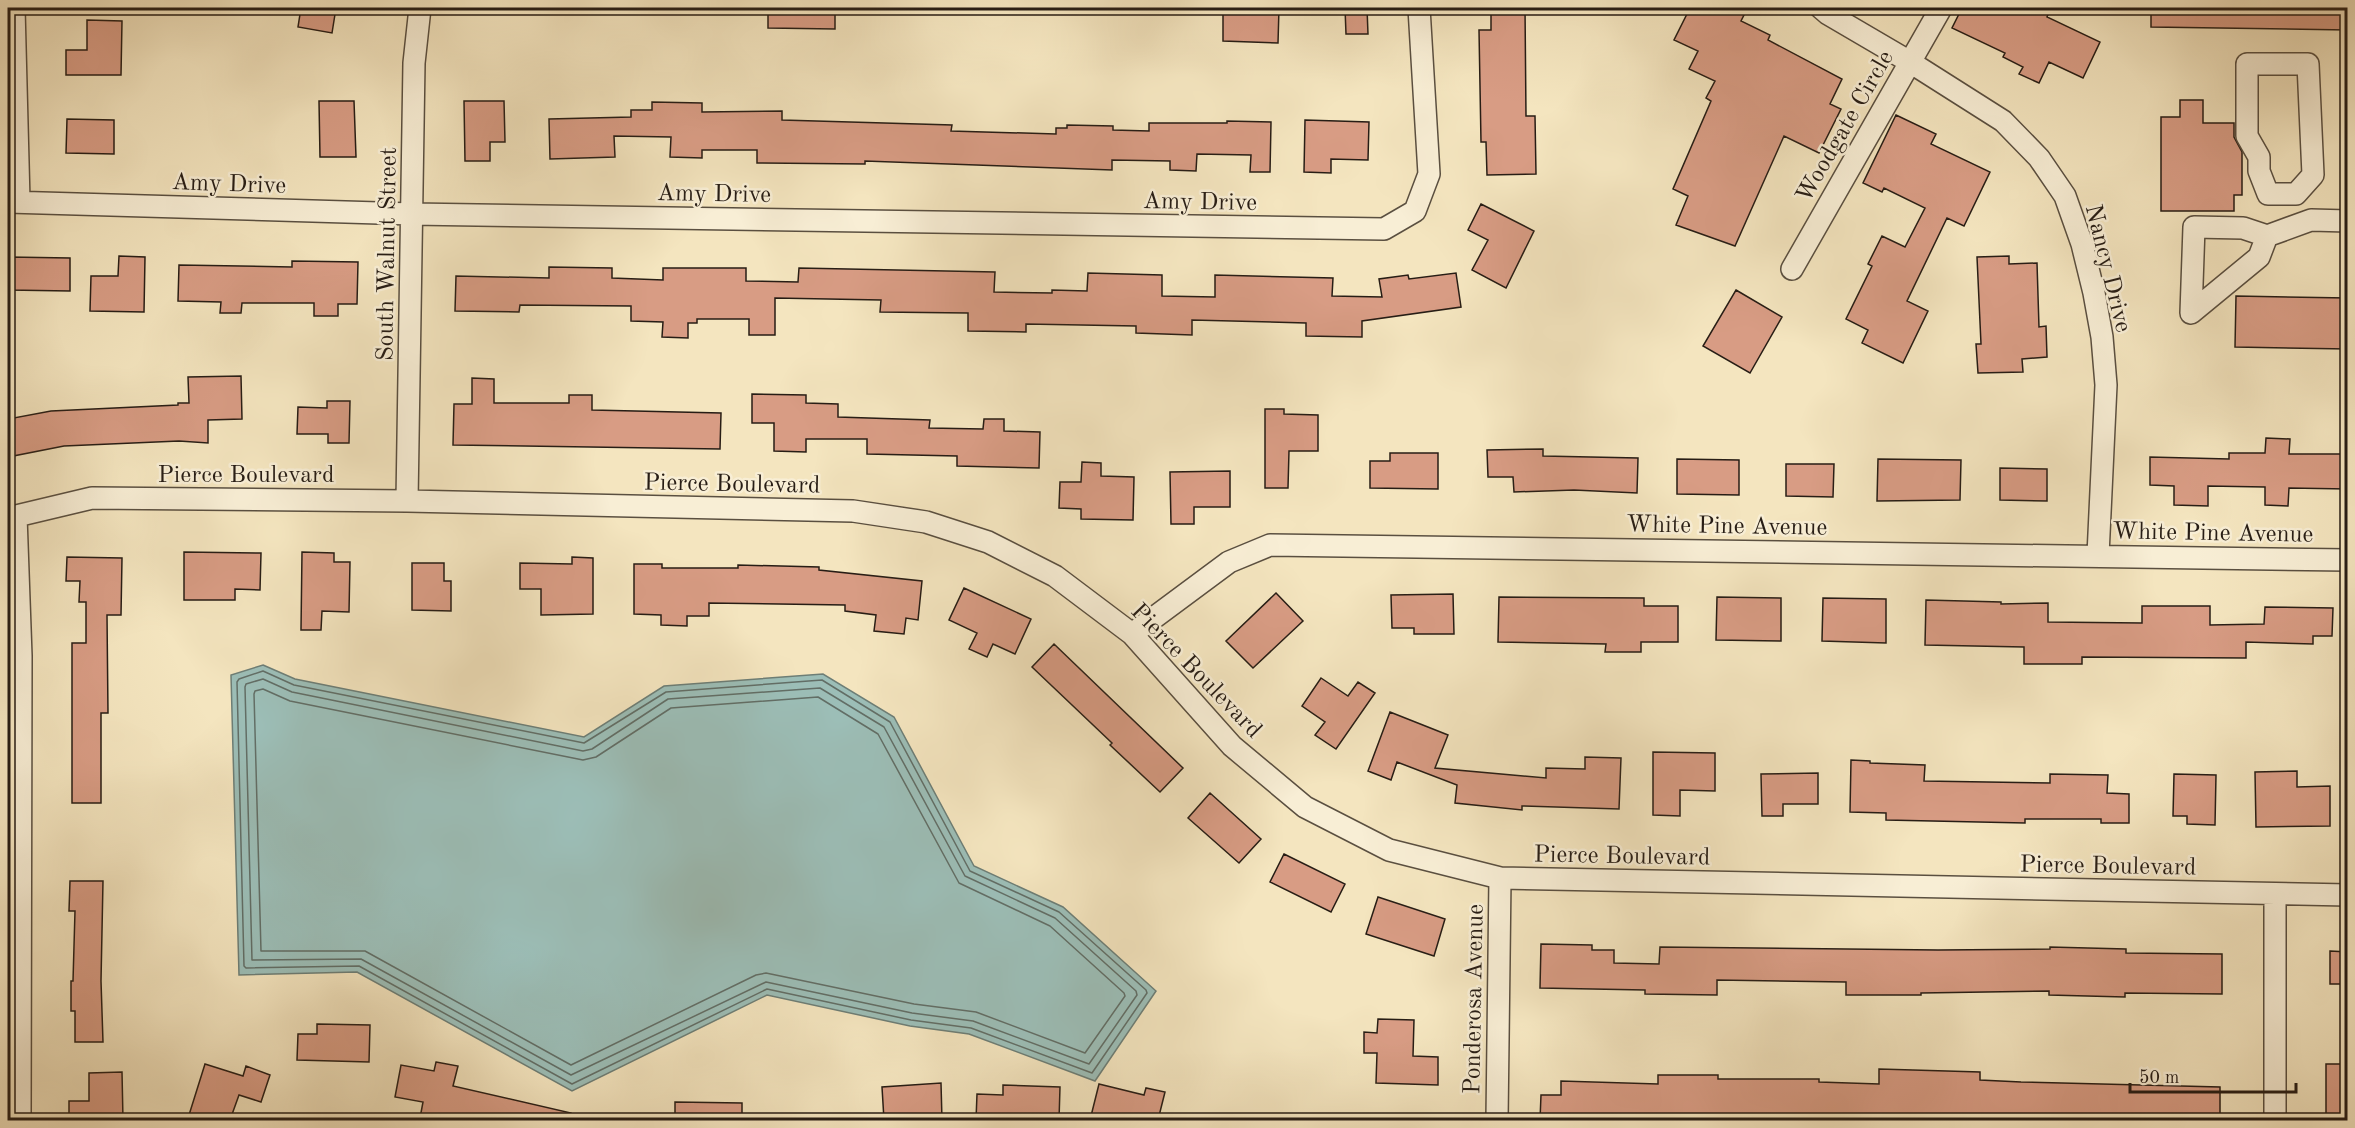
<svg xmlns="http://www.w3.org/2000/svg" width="2355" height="1128" viewBox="0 0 2355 1128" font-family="'Old Standard TT',serif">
<rect width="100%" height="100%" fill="#f4e5bf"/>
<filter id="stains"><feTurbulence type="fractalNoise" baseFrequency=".00333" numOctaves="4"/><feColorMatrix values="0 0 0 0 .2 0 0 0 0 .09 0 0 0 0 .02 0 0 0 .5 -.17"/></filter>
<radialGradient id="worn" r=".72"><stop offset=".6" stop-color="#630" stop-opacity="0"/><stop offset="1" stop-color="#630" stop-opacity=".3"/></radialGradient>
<!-- water -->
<path fill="#9cbeb7" stroke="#6d7e76" stroke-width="1.5" d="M 263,665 L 295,679 L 584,737 L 664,686 L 823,674 L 894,717 L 974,866 L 1063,907 L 1156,991 L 1095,1081 L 969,1034 L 910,1026 L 767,995 L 572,1091 L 357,972 L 239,975 L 231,675 Z"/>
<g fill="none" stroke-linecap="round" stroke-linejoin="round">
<!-- shore -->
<path stroke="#626e66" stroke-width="1.5" d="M 263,671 L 294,685 L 584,743 L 666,692 L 822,680 L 890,722 L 970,871 L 1059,912 L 1146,990 L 1147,993 L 1092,1073 L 971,1028 L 911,1020 L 767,989 L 572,1084 L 359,966 L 246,968 L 244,966 L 237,682 L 239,679 Z
M 263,679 L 292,692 L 583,751 L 592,749 L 668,699 L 820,688 L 884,727 L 965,876 L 1055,918 L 1136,991 L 1137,995 L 1089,1064 L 973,1021 L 912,1013 L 766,982 L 571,1075 L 361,959 L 252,960 L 245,687 L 246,684 Z
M 263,689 L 290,701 L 583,760 L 596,757 L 671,708 L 818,697 L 878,734 L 959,883 L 1050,926 L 1124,993 L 1125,996 L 1085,1053 L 976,1012 L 914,1004 L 766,973 L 756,975 L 571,1065 L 365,951 L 261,951 L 254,694 L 255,691 Z"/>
</g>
<!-- building -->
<path fill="#d89c84" stroke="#271d15" stroke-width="1.5" d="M 301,8 L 336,8 L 332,33 L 298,27 Z
M 768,8 L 835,8 L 835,29 L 768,28 Z
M 1223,8 L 1279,8 L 1278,43 L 1223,41 Z
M 1345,8 L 1367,8 L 1368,34 L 1346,34 Z
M 1491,8 L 1525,8 L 1526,116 L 1535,116 L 1536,174 L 1487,175 L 1486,142 L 1481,142 L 1479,30 L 1491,30 Z
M 1690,8 L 1729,8 L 1744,15 L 1741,21 L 1770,35 L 1768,40 L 1842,79 L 1830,104 L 1841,109 L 1819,153 L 1784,136 L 1735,246 L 1676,225 L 1688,196 L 1673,189 L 1711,101 L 1706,98 L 1715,81 L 1689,69 L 1698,51 L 1674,40 Z
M 1962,8 L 2051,8 L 2047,17 L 2100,42 L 2083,78 L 2049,62 L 2039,83 L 2019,74 L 2023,67 L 2003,57 L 2005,53 L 1952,28 Z
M 2151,8 L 2348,8 L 2348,30 L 2151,27 Z
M 87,20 L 122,21 L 121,75 L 66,75 L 66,50 L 87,50 Z
M 2180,100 L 2203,100 L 2203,123 L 2234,123 L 2234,137 L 2242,152 L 2242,195 L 2234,195 L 2234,211 L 2161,211 L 2161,117 L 2180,117 Z
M 319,101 L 354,101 L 356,157 L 320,157 Z
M 464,101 L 504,101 L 505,142 L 490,142 L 490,161 L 465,161 Z
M 652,102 L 702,103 L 702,112 L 782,111 L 782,120 L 952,125 L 951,131 L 1056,134 L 1056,128 L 1067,128 L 1067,125 L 1113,126 L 1113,130 L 1149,131 L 1149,123 L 1227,123 L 1227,121 L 1271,122 L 1270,172 L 1250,172 L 1251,155 L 1197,154 L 1196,171 L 1170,170 L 1170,161 L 1112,160 L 1112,170 L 865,161 L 865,164 L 757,163 L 757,150 L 702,150 L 702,158 L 670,157 L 671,137 L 614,136 L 615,157 L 550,159 L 549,119 L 631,117 L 631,110 L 652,110 Z
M 1896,115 L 1936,134 L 1931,144 L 1990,172 L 1964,226 L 1947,218 L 1907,301 L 1928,311 L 1903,363 L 1862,343 L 1868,330 L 1846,319 L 1872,266 L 1868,264 L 1882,236 L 1905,247 L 1925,208 L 1884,188 L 1882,192 L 1863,183 Z
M 67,119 L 114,120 L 114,154 L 66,153 Z
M 1305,120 L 1369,122 L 1368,160 L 1331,159 L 1331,173 L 1304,172 Z
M 1481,204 L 1534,231 L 1506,288 L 1472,270 L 1488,240 L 1468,230 Z
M 119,256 L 145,257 L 144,312 L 90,311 L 91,276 L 118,276 Z
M 2009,256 L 2009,264 L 2037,263 L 2039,327 L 2046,326 L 2047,357 L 2022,359 L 2023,372 L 1978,373 L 1976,344 L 1981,344 L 1977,257 Z
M 8,257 L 70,258 L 70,291 L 8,290 Z
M 292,261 L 358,262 L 357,304 L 338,304 L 338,316 L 314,316 L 314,303 L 242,303 L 241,313 L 220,313 L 221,302 L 178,301 L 179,265 L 292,267 Z
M 549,267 L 612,268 L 612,278 L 663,280 L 663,268 L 746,268 L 746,281 L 798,282 L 799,268 L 995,272 L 994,292 L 1052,293 L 1052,290 L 1087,291 L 1088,273 L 1162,275 L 1162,296 L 1215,297 L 1215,275 L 1333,278 L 1332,296 L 1382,297 L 1379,279 L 1408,275 L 1409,279 L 1456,273 L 1461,307 L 1362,321 L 1362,337 L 1306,336 L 1306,323 L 1192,320 L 1192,335 L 1136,333 L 1136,326 L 1026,324 L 1026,332 L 968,331 L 968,313 L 880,312 L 881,300 L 775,298 L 775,335 L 749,335 L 749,319 L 697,319 L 697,323 L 688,323 L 688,338 L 662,337 L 663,322 L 631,321 L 631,306 L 520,305 L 519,312 L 455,311 L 456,276 L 549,278 Z
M 1736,290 L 1782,317 L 1750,373 L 1703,346 Z
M 2236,296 L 2348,298 L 2348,349 L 2235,347 Z
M 241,376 L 242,419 L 208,420 L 208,443 L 179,441 L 64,446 L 8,457 L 8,419 L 51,411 L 178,405 L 178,403 L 189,403 L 188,377 Z
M 472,378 L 494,379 L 494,403 L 569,403 L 569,395 L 592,395 L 592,410 L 721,413 L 720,449 L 453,445 L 454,404 L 472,404 Z
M 752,394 L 806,395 L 806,403 L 838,404 L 838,417 L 930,420 L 929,428 L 983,429 L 984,419 L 1004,419 L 1004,431 L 1040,432 L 1039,468 L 957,466 L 957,456 L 867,454 L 867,439 L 806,439 L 806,452 L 774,451 L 774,423 L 752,423 Z
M 327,401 L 350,401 L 349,443 L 328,443 L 328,434 L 297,434 L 298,407 L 327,408 Z
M 1265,409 L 1284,409 L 1284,414 L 1318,415 L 1318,451 L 1289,451 L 1288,488 L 1265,488 Z
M 2266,438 L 2290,439 L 2289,454 L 2348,454 L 2348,489 L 2289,488 L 2288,506 L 2265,505 L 2265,487 L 2208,486 L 2208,506 L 2174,505 L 2174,486 L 2150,485 L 2150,457 L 2229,459 L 2229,453 L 2265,453 Z
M 1543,449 L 1543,456 L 1638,458 L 1637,493 L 1574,490 L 1514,492 L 1513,477 L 1488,477 L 1487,450 Z
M 1390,453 L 1438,453 L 1438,489 L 1370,488 L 1370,461 L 1390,461 Z
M 1677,459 L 1739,460 L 1739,495 L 1677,494 Z
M 1878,459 L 1961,460 L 1960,500 L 1877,501 Z
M 1082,462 L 1101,463 L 1101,476 L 1134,477 L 1133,520 L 1081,519 L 1081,509 L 1059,508 L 1060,482 L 1081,482 Z
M 1786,464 L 1834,464 L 1833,497 L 1786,496 Z
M 2000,468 L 2047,469 L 2047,501 L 2000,500 Z
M 1230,471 L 1230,507 L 1194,507 L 1194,524 L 1171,524 L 1170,472 Z
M 184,552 L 261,553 L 260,590 L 235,589 L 235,600 L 184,600 Z
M 302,552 L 334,553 L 334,562 L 350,562 L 349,612 L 322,611 L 321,630 L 301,630 Z
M 67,557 L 122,558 L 121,615 L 107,615 L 108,713 L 101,713 L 101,803 L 72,803 L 72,643 L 86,643 L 86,602 L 79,602 L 80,581 L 66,581 Z
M 572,557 L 593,558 L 593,614 L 541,615 L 541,589 L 520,589 L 520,563 L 572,564 Z
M 412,563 L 444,563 L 444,581 L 451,581 L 451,611 L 412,610 Z
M 634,564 L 662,564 L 662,568 L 738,568 L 738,565 L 819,567 L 819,570 L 922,581 L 918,620 L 906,618 L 904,634 L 874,631 L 876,615 L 845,611 L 845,605 L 709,603 L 709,616 L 687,616 L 687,626 L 661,625 L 661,615 L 634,614 Z
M 964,588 L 1031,619 L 1015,654 L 993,644 L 987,657 L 969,649 L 977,633 L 949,620 Z
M 1276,593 L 1303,621 L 1253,668 L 1226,641 Z
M 1453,594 L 1454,634 L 1414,634 L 1414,628 L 1392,628 L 1391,595 Z
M 1499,597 L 1644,598 L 1644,606 L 1678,606 L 1678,642 L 1641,642 L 1641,652 L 1605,652 L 1606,644 L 1498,642 Z
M 1717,597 L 1781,598 L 1781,641 L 1716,640 Z
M 1823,598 L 1886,599 L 1886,643 L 1822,641 Z
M 1926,600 L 2001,602 L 2001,604 L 2048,603 L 2048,622 L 2142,623 L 2142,606 L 2210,606 L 2210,625 L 2264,624 L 2265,607 L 2333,608 L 2332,636 L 2313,636 L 2313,644 L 2246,642 L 2246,658 L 2082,657 L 2082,664 L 2024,664 L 2024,647 L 1925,645 Z
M 1054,644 L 1183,768 L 1160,792 L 1110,745 L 1112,743 L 1032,667 Z
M 1321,678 L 1348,696 L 1358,682 L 1375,693 L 1336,749 L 1315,735 L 1325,722 L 1302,706 Z
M 1390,712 L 1448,735 L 1435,768 L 1546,778 L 1546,768 L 1585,769 L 1585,757 L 1621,758 L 1619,809 L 1522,806 L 1522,810 L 1455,803 L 1457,785 L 1397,762 L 1391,780 L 1368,771 Z
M 1653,752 L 1715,753 L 1715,791 L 1680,790 L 1680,816 L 1653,815 Z
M 1851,760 L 1870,761 L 1870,763 L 1925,765 L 1924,781 L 2050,783 L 2050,774 L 2108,775 L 2107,793 L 2129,794 L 2129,823 L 2101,823 L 2101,819 L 2025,819 L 2025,823 L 1886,820 L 1886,813 L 1850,812 Z
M 2297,771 L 2297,787 L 2330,786 L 2330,826 L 2256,827 L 2255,772 Z
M 1818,773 L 1818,804 L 1783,804 L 1783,816 L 1762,816 L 1761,774 Z
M 2174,774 L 2216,775 L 2215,825 L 2187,824 L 2187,816 L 2173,816 Z
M 1210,793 L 1261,839 L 1239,863 L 1188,818 Z
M 1284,854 L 1345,884 L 1331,912 L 1270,882 Z
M 70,881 L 103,881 L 101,981 L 103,1042 L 75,1042 L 75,1011 L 71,1011 L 71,981 L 73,981 L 75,911 L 69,911 Z
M 1378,897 L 1445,919 L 1434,956 L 1366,934 Z
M 1541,944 L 1592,945 L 1592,950 L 1614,950 L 1614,963 L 1659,964 L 1660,947 L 1938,950 L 2050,949 L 2050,947 L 2126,949 L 2126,953 L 2222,954 L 2222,994 L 2125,993 L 2125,997 L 2049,995 L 2049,991 L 1921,993 L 1921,995 L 1846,995 L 1846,982 L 1717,980 L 1717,995 L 1645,994 L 1645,990 L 1540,988 Z
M 2330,951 L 2348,952 L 2348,984 L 2330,984 Z
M 1378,1019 L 1414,1020 L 1413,1056 L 1438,1057 L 1438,1085 L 1376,1083 L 1377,1053 L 1364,1053 L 1364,1032 L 1377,1033 Z
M 317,1024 L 370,1025 L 369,1062 L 297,1060 L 298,1034 L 317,1034 Z
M 436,1062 L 458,1066 L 453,1086 L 571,1113 L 570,1120 L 431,1120 L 420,1118 L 423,1102 L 395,1097 L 401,1065 L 434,1071 Z
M 205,1064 L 243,1076 L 246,1066 L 270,1075 L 261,1102 L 239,1095 L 230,1120 L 207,1120 L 189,1115 Z
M 2326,1064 L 2348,1064 L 2348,1120 L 2326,1120 Z
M 1879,1069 L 1980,1072 L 1980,1080 L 2021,1082 L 2220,1087 L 2220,1120 L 1877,1120 L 1819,1117 L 1608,1116 L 1608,1120 L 1540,1120 L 1541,1095 L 1561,1095 L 1561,1081 L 1658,1084 L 1658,1075 L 1718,1075 L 1718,1079 L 1819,1079 L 1819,1082 L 1879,1084 Z
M 122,1072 L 123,1120 L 69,1120 L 69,1101 L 89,1101 L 89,1073 Z
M 941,1083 L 942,1120 L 884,1120 L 882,1087 Z
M 1099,1084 L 1144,1095 L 1146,1088 L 1165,1092 L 1158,1120 L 1090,1120 Z
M 1003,1085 L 1060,1087 L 1059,1120 L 976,1120 L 977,1094 L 1003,1095 Z
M 675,1102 L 742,1103 L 742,1120 L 675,1120 Z"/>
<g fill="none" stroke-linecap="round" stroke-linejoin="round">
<!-- minor casing -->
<g stroke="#5a4f40" stroke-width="24">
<path id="minor" d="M 14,8 L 19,201
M 1821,8 L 1828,14 L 1910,62 L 2003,121 L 2039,158 L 2065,196 L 2082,244 L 2094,293 L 2102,337 L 2106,385 L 2098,555
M 2247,64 L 2308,64 L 2313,175 L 2296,194 L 2268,194 L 2259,171 L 2259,157 L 2247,136 Z
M 8,202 L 412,214 L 1384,229 L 1415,211 L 1429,174 L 1419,8
M 2267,236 L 2259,257 L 2191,313 L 2194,227 L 2243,228 L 2267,236 L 2311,220 L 2348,221
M 1792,269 L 1941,8
M 407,501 L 414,63 L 420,8
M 16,516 L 21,656 L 20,1120
M 8,518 L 92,498 L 407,501 L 853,511 L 926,522 L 988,542 L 1055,576 L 1132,634 L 1232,746 L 1305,807 L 1389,850 L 1500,878 L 2348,895
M 1132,634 L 1229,562 L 1270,545 L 2348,560
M 2275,894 L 2275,1120
M 1497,1120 L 1500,878"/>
</g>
<!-- minor -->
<use href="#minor" stroke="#f8eed5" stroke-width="21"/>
</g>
<g text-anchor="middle" stroke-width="5" stroke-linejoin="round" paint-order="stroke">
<!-- street labels -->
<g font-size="24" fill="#271d15" stroke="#f8eed5">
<text transform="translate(1844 126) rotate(-60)" y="8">Woodgate Circle</text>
<text transform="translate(229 183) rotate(2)" y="8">Amy Drive</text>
<text transform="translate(714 193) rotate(1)" y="8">Amy Drive</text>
<text transform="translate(1200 201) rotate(1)" y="8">Amy Drive</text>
<text transform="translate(386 254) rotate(-89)" y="8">South Walnut Street</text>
<text transform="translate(2109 268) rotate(76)" y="8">Nancy Drive</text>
<text x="246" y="482">Pierce Boulevard</text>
<text transform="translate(732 483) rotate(1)" y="8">Pierce Boulevard</text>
<text transform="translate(1727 525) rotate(1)" y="8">White Pine Avenue</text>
<text transform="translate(2213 532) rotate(1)" y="8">White Pine Avenue</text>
<text transform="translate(1197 670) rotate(46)" y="8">Pierce Boulevard</text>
<text transform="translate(1622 855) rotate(1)" y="8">Pierce Boulevard</text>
<text transform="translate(2108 865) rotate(1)" y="8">Pierce Boulevard</text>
<text transform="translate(1473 999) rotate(-89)" y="8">Ponderosa Avenue</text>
</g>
</g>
<!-- margin -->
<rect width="2355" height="1128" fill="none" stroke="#f4e5bf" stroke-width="30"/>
<rect x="9" y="9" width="2337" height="1110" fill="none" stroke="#271d15" stroke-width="3"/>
<rect x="15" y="15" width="2325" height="1098" fill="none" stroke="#271d15" stroke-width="1.5"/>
<!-- scale -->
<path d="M2130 1083v9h166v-9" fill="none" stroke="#271d15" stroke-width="3"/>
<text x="2139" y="1083" font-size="18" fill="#271d15" stroke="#f8eed5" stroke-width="4.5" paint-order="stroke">50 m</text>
<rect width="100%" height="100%" filter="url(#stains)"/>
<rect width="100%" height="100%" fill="url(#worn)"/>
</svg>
